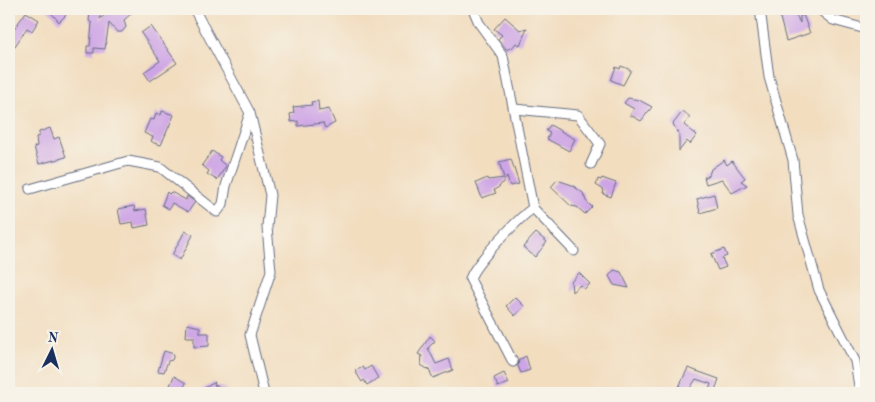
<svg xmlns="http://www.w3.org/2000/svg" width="875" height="402" viewBox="0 0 875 402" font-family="'Old Standard TT',serif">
<rect width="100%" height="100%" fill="#f7f3e8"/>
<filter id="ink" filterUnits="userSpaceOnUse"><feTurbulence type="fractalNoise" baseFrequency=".02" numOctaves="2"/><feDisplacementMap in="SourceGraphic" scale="10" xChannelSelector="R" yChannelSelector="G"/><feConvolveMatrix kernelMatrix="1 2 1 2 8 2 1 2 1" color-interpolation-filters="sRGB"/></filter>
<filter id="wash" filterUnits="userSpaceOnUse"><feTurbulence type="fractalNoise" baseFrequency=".0096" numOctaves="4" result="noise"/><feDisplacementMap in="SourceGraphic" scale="20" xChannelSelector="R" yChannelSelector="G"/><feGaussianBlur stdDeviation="1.12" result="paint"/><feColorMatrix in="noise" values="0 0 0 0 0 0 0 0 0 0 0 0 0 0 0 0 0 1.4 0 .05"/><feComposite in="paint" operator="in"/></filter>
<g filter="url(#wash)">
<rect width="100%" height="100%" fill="#f2ddbf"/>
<g id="blocks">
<!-- building -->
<path fill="#cda4e5" d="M 48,9 L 65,9 L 68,13 L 59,22 Z
M 95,9 L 101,9 L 100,19 L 112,9 L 128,9 L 132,13 L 124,20 L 126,27 L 122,32 L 117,32 L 109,23 L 105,49 L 94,48 L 94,53 L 87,53 L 87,46 L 90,46 L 92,23 L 89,21 L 90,12 L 94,12 Z
M 784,9 L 787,13 L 793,9 L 800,23 L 800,16 L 803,15 L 810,33 L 786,41 L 779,14 Z
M 26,12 L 39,20 L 32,31 L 27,28 L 9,55 L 9,30 L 12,32 Z
M 505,17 L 520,30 L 527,28 L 520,45 L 516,43 L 511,49 L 509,48 L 507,50 L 498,39 L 502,35 L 494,29 Z
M 151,26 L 177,63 L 150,81 L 144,72 L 160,61 L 141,33 Z
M 621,66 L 631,70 L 623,85 L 611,80 L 616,67 L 620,69 Z
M 628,98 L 639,100 L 652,107 L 641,121 L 630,115 L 634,109 L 624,103 Z
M 318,101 L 319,111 L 329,109 L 335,123 L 325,128 L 323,123 L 298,126 L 298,121 L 291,122 L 290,114 L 294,113 L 293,107 L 312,105 L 311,102 Z
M 162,111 L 174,115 L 161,145 L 154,143 L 151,141 L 153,137 L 144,133 L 150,119 L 154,120 L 156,113 L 161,115 Z
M 683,111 L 690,117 L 684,125 L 697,135 L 690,144 L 687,141 L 679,151 L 679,134 L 673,124 Z
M 550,125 L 575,139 L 569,151 L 547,139 L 550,133 L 546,131 Z
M 50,128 L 54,139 L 59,137 L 66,157 L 39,164 L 34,147 L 37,146 L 36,137 L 39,136 L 39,132 Z
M 212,151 L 221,157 L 219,160 L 226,166 L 217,180 L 207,174 L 209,171 L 202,165 Z
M 511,159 L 519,184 L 510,186 L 507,177 L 499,187 L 494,190 L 496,193 L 482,198 L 476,183 L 487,178 L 488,180 L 504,178 L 499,162 Z
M 724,160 L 727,165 L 732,161 L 745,178 L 741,181 L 747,185 L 732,193 L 722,179 L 706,184 L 704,177 L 709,175 L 711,169 Z
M 602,178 L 616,183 L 611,197 L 603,194 L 604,190 L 596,185 L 598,179 L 601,180 Z
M 557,180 L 572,185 L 583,193 L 586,201 L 592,207 L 585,214 L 577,207 L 571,206 L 551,187 Z
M 167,192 L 169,194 L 171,192 L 186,200 L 187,196 L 195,202 L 188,212 L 172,203 L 169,209 L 162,205 Z
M 714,194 L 717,208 L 700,213 L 697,199 Z
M 134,206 L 135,211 L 146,209 L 149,225 L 134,228 L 133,222 L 121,224 L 118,209 Z
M 185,231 L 193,235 L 180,260 L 172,255 Z
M 536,233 L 547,242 L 535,257 L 523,247 Z
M 724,249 L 727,256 L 722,258 L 726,267 L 718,270 L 711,254 Z
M 614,270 L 621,272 L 629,288 L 614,285 L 609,276 Z
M 579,273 L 590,284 L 584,289 L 580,285 L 572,292 L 571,282 Z
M 515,297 L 524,306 L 515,316 L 506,306 Z
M 187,324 L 200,327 L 200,333 L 209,333 L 209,346 L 194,347 L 194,337 L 186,337 Z
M 430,336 L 435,341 L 428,348 L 436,364 L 449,359 L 453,370 L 433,378 L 429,370 L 421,365 L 422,356 L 418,354 Z
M 164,351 L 174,354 L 172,360 L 168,361 L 164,372 L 158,371 Z
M 526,356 L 530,370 L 521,373 L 518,366 L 519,360 Z
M 371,366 L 378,378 L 367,385 L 364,380 L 362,382 L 355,371 L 363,367 L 365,370 Z
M 688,368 L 719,379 L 714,393 L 708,393 L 711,384 L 696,379 L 687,393 L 676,393 Z
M 504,373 L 509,383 L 498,387 L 494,378 Z
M 174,376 L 186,383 L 181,393 L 169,388 Z
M 215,382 L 214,385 L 227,389 L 212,391 L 211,393 L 196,393 Z"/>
</g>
</g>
<g filter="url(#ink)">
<use href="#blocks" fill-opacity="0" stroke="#666c80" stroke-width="1"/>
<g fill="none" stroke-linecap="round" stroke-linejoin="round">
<!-- minor casing -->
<g stroke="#666c80" stroke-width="11">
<path id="minor" d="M 194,9 L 250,113 L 270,195 L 267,227 L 271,271 L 250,335 L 264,393
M 473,9 L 479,23 L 503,56 L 533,208 C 519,218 474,264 470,279 L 513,362
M 760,9 L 769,77 L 793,160 L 798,215 L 819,290 L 855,361 L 860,393
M 819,9 L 833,20 L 866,29
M 515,109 L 578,115 L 600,144 L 591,164
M 30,189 L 128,161 L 160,167 L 217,212 L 223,204 L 226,186 L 250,113
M 533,208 L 574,251"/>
</g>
<!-- minor -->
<use href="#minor" stroke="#fff" stroke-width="9"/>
</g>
</g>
<!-- margin -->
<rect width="875" height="402" fill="none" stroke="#f7f3e8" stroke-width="30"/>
<!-- north arrow -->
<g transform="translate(52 350) rotate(5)" stroke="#f7f3e8" stroke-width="4" paint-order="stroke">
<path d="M0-4L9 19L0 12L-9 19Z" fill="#1b2f5e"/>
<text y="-8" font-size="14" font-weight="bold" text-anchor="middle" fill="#1b2f5e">N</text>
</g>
</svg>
